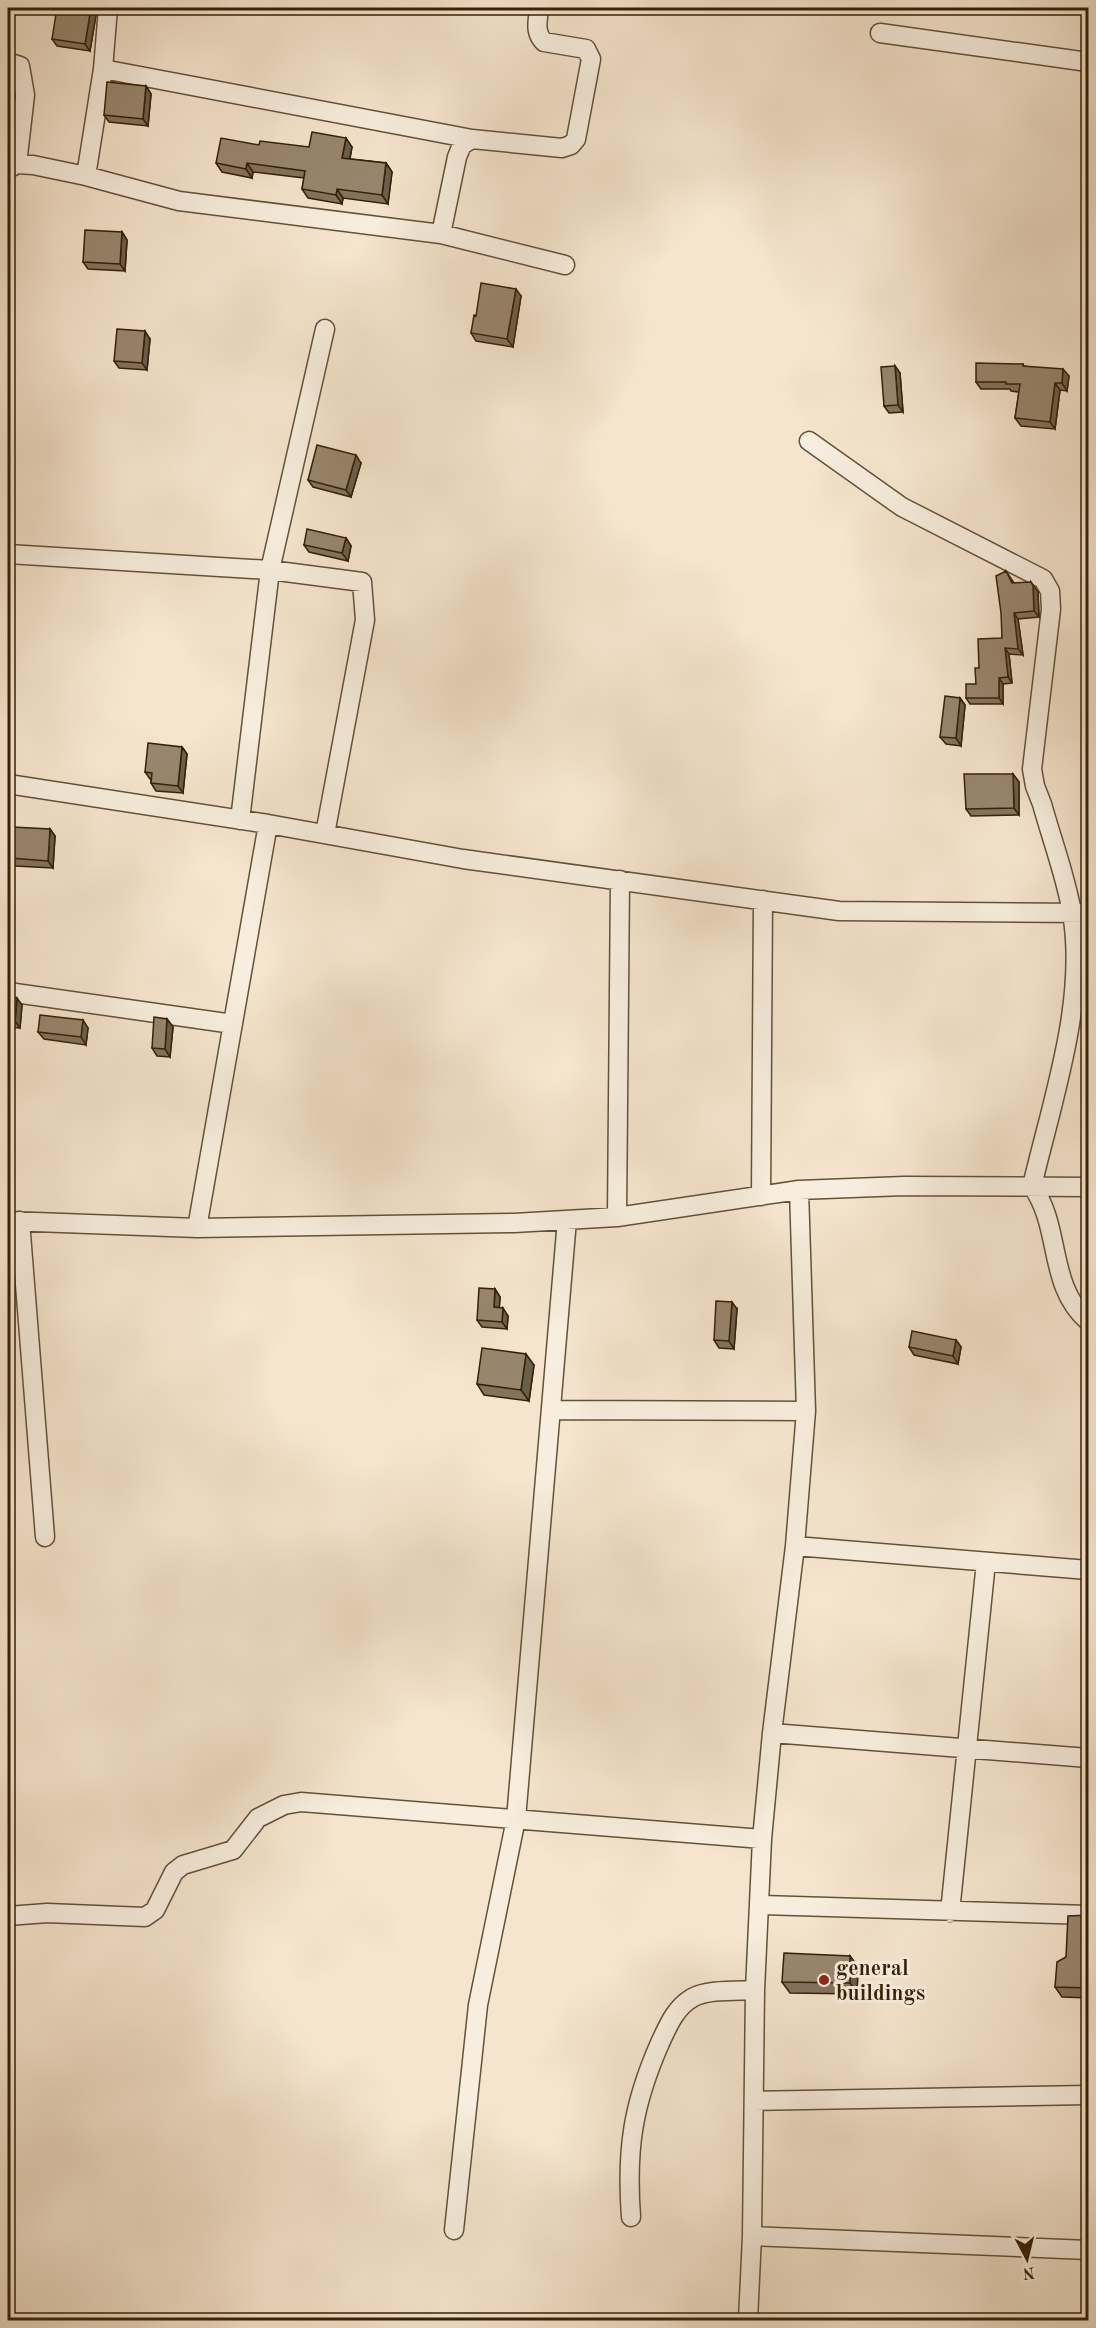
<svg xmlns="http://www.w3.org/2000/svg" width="1096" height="2328" viewBox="0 0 1096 2328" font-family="'Old Standard TT',serif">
<rect width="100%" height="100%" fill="#f5e5ce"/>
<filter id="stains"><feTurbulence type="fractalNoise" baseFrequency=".00333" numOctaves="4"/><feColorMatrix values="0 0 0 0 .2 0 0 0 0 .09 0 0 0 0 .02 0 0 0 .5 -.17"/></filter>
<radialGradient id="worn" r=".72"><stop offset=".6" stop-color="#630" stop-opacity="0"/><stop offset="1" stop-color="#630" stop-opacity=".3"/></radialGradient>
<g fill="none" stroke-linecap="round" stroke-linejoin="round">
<!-- minor casing -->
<g stroke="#645137" stroke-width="21">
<path id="minor" d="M 880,33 L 1088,62
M 8,62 L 20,66 L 25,95 L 17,164
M 103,69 L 472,139
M 8,169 L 17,164 L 33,165 L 86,176 L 179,201 L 441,234 L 565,265
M 86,176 L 103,69 L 108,8
M 441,234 L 457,157 L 462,145 L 472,139 L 562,148 L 571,145 L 576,139 L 591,59 L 586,49 L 544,42 C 534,32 538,21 539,8
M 809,441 L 902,507 L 1043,579 L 1050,591 L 1051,609 L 1032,769 L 1035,786 L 1042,804 C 1052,840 1066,877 1072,913 C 1087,1001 1052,1101 1032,1186 C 1062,1228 1047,1285 1088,1321
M 8,554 L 270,570 L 362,582 L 365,620 L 325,834
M 8,784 L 268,824 L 463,859 L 839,911 L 1088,913
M 240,820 L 270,570 L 325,329
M 8,992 L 233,1024
M 761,1196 L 763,900
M 617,1217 L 620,880
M 8,1221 L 197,1228 L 514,1223 L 617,1217 L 799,1190 L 904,1186 L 1088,1187
M 20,1221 L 45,1537
M 197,1228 L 268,824
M 551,1410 L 806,1411
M 795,1546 L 1088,1570
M 772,1733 L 1088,1758
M 760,1905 L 1088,1915
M 950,1912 L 986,1562
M 8,1916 L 47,1913 L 145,1917 L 155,1910 L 174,1872 L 183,1865 L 233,1850 L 258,1818 L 284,1805 L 301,1802 L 762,1839
M 754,2101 L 1088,2095
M 631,2217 C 626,2149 633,2104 660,2043 C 668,2026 675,2008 692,1998 C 707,1989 738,1991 755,1990
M 454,2230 L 478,2005 L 516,1819 L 567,1220
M 752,2236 L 1088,2250
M 748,2320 L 752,2236 L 755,1990 L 762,1839 L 772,1733 L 795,1546 L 806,1411 L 799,1190"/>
</g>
<!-- minor -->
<use href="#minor" stroke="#f8eedf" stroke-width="18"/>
</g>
<!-- wall -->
<path fill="#83735f" stroke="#342005" stroke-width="1.5" d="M 91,8 L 96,15 L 90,51 L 57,46 L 52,39 Z
M 1023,8 L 1038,8 L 1037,10 Z
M 146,86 L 151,94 L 148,126 L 109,122 L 104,115 Z
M 259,145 L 309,147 L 352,147 L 350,159 L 386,163 L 392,172 L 388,204 L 343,198 L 342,204 L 308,198 L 302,189 L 304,178 L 253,172 L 252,178 L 222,172 L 216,163 Z
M 122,232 L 127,240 L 125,271 L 88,269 L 83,262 Z
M 521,296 L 513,347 L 476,341 L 471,333 L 476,316 Z
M 150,339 L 147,370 L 119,368 L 114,361 Z
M 1023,364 L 1024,366 L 1069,376 L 1067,391 L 1060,390 L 1055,429 L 1021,426 L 1015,418 L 1019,392 L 1011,391 L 1010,389 L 981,389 L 976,382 Z
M 895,366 L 900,373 L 903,412 L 889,413 L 884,406 Z
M 361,463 L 351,497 L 313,487 L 308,480 Z
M 346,538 L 351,546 L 348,561 L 309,552 L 304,545 Z
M 1006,571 L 1014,583 L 1038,592 L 1039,617 L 1018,619 L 1023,655 L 1009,654 L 1012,683 L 1003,684 L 1003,704 L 970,704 L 966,698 L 976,684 L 979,668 L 1002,638 Z
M 960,698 L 965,705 L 961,746 L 946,744 L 940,737 Z
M 182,747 L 187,754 L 183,793 L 156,791 L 151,783 L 151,779 L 150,779 L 145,772 Z
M 1013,774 L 1019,782 L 1019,815 L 971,816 L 966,809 Z
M 50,829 L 55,836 L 53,868 L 15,866 L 10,858 Z
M 8,996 L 22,1005 L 20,1028 L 8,1027 Z
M 167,1019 L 173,1027 L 170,1057 L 157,1056 L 152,1048 Z
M 88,1028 L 86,1045 L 44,1039 L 38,1032 Z
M 495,1289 L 500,1297 L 499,1308 L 508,1316 L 507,1329 L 482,1327 L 477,1320 Z
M 737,1309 L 734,1349 L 719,1348 L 714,1340 Z
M 956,1340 L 961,1347 L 958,1364 L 914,1355 L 909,1347 Z
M 534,1365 L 529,1401 L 484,1395 L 477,1384 Z
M 1089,1821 L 1089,1889 L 1087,1889 L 1082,1882 L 1087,1845 Z
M 1089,1915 L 1089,1998 L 1062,1997 L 1055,1987 L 1066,1957 Z
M 850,1956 L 858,1967 L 857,1994 L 790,1993 L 782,1982 Z"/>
<!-- shaded-wall -->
<path fill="#6a5e4d" stroke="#342005" stroke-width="1.5" d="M 91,8 L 96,15 L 90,51 L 85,44 Z
M 146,86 L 151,94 L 148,126 L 143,119 Z
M 346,138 L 352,147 L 348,167 L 342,158 Z
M 247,163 L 253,172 L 252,178 L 246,169 Z
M 386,163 L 392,172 L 388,204 L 382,195 Z
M 337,189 L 343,198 L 342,204 L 336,195 Z
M 122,232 L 127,240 L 125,271 L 120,264 Z
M 516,289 L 521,296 L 513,347 L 507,339 Z
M 145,331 L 150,339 L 147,370 L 142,363 Z
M 895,366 L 900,373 L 903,412 L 898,405 Z
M 1063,369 L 1069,376 L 1067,391 L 1062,383 Z
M 1055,383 L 1060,390 L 1055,429 L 1050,422 Z
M 356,455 L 361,463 L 351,497 L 346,490 Z
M 346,538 L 351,546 L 348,561 L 342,553 Z
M 1031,582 L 1038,592 L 1039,617 L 1034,611 Z
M 1014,613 L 1018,619 L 1023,655 L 1018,649 Z
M 1005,648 L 1009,654 L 1012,683 L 1008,677 Z
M 999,678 L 1003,684 L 1003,704 L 999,698 Z
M 8,684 L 9,686 L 8,751 Z
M 960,698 L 965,705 L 961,746 L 956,738 Z
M 182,747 L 187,754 L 183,793 L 178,786 Z
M 1013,774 L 1019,782 L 1019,815 L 1014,808 Z
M 50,829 L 55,836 L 53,868 L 48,861 Z
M 17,998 L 22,1005 L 20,1028 L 15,1021 Z
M 167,1019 L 173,1027 L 170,1057 L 165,1049 Z
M 83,1020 L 88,1028 L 86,1045 L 81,1037 Z
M 495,1289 L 500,1297 L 499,1315 L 494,1307 Z
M 732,1302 L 737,1309 L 734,1349 L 729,1341 Z
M 503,1308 L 508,1316 L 507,1329 L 502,1322 Z
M 956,1340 L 961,1347 L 958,1364 L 953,1356 Z
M 526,1354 L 534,1365 L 529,1401 L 521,1390 Z
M 850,1956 L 858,1967 L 857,1994 L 850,1983 Z"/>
<!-- building -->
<path fill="#98866e" stroke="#342005" stroke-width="1.5" d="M 57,8 L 91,8 L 85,44 L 52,39 Z
M 107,82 L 146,86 L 143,119 L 104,115 Z
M 312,132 L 346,138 L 342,158 L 386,163 L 382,195 L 337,189 L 336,195 L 302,189 L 305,171 L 247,163 L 246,169 L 216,163 L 221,138 L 259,145 L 260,141 L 309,147 Z
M 85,230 L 122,232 L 120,264 L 83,262 Z
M 481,283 L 516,289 L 507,339 L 471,333 L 474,315 L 476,316 Z
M 117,329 L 145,331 L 142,363 L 114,361 Z
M 976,363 L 1023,364 L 1023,366 L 1063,369 L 1062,383 L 1055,383 L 1050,422 L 1015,418 L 1020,384 L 1006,384 L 1006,382 L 976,382 Z
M 895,366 L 898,405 L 884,406 L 881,367 Z
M 317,445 L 356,455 L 346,490 L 308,480 Z
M 307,529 L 346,538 L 342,553 L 304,545 Z
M 1006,571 L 1012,583 L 1031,582 L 1033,586 L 1034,611 L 1014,613 L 1018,649 L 1005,648 L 1008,677 L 999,678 L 999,698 L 966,698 L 966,684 L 976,684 L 975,668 L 979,668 L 978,639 L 1002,638 L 1001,613 L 996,576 Z
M 945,696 L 960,698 L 956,738 L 940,737 Z
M 148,743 L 182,747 L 178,786 L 151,783 L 152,773 L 145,772 Z
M 964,774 L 1013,774 L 1014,808 L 966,809 Z
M 12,827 L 50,829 L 48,861 L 10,858 Z
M 8,996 L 17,998 L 15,1021 L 8,1020 Z
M 40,1015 L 83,1020 L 81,1037 L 38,1032 Z
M 154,1017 L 167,1019 L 165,1049 L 152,1048 Z
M 479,1288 L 495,1289 L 494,1307 L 503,1308 L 502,1322 L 477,1320 Z
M 716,1301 L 732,1302 L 729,1341 L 714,1340 Z
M 912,1331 L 956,1340 L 953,1356 L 909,1347 Z
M 482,1348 L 526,1354 L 521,1390 L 477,1384 Z
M 1088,1821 L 1089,1882 L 1082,1882 L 1082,1845 L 1087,1845 Z
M 1089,1915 L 1089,1988 L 1055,1987 L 1057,1962 L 1066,1957 L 1068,1916 Z
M 784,1953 L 850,1956 L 850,1983 L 782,1982 Z"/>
<!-- markers -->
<circle fill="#8f2418" stroke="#f8eedf" stroke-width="2" cx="824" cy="1980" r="6"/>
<g text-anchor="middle" stroke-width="6" stroke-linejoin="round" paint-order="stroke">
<!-- poi labels -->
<g font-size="22" font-weight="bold" fill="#342005" stroke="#f8eedf" text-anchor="start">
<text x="836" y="1975">general<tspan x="836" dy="25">buildings</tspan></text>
</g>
</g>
<!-- margin -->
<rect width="1096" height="2328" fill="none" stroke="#f5e5ce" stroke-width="30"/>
<rect x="9" y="9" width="1078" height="2310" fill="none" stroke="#342005" stroke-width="3"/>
<rect x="15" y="15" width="1066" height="2298" fill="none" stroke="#342005" stroke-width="1.5"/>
<!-- north arrow -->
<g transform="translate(1027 2259) rotate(173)" stroke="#f8eedf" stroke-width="4.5" paint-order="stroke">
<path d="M0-4.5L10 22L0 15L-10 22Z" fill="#342005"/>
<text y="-9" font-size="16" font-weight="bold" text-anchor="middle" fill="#342005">N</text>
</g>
<rect width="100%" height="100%" filter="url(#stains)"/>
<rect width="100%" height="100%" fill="url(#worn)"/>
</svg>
